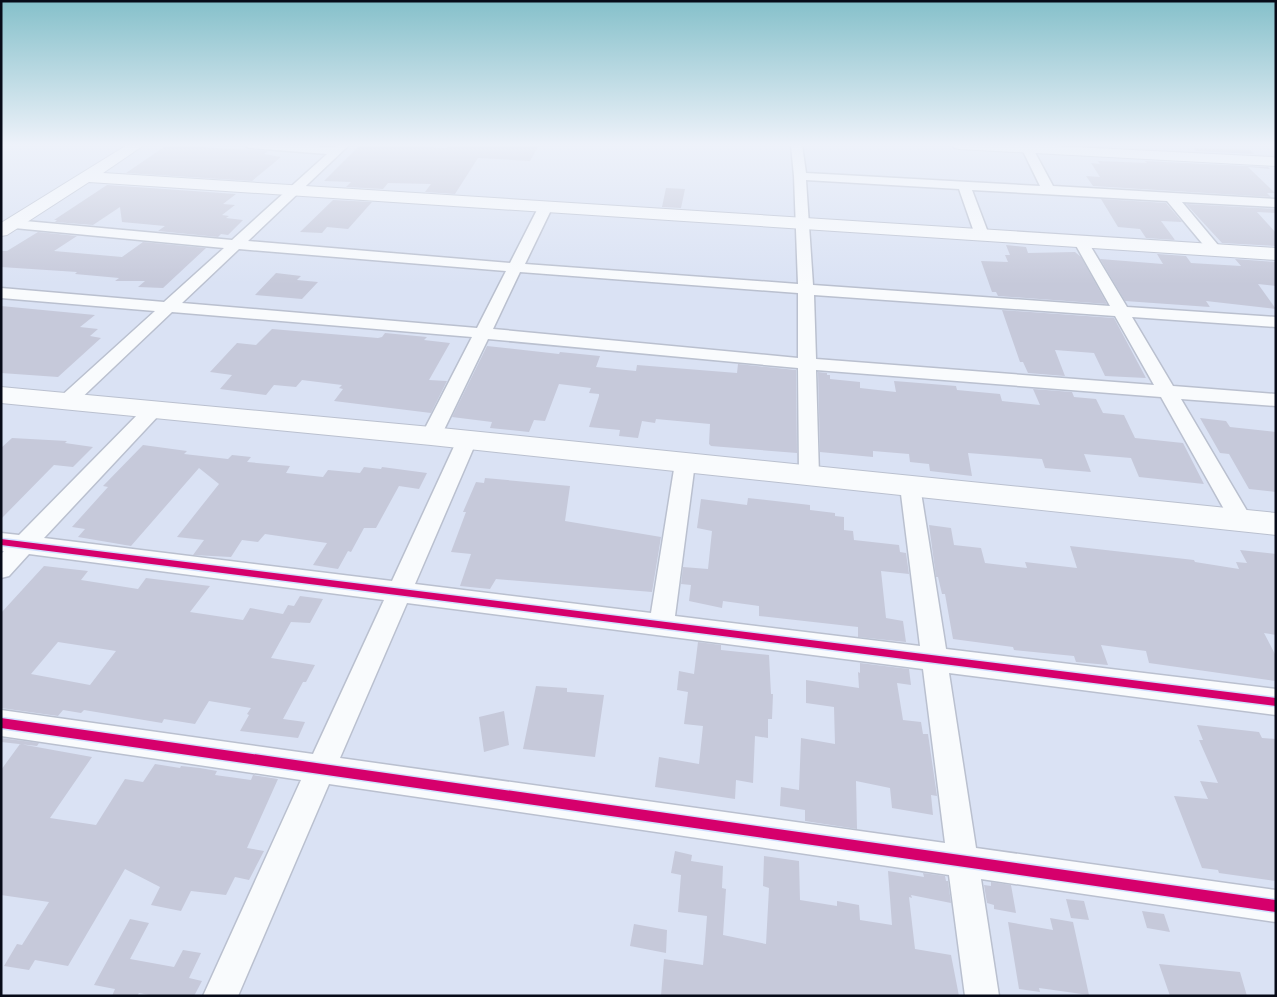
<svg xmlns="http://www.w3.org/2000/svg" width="1277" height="997" viewBox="0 0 1277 997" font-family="'Nunito Sans',sans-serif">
<rect width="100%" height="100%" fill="#dae2f4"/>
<!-- building -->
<path fill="#c6c9da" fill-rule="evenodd" d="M 167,145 L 268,151 L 264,154 L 281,157 L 252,181 L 126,173 Z
M 360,145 L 397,145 L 446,148 L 448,145 L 539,145 L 530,161 L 478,158 L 455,194 L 425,192 L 431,184 L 388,183 L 383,189 L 346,187 L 351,182 L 324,181 Z
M 1193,148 L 1250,150 L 1254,154 L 1196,151 Z
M 1098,161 L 1147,163 L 1145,161 L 1268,167 L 1270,169 L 1248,167 L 1275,193 L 1267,193 L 1271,197 L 1093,186 L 1086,176 L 1100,177 L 1091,163 L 1100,164 Z
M 107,185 L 236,194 L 223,204 L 235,205 L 222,215 L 229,216 L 226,218 L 243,220 L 228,235 L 221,234 L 218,237 L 158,231 L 165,226 L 122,222 L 120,207 L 93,225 L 55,222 L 57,220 L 54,220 Z
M 666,188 L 685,189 L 681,208 L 662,207 Z
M 1101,199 L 1166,203 L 1182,222 L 1161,221 L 1175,240 L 1146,238 L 1140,229 L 1118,227 Z
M 333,200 L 372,202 L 348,229 L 327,227 L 322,233 L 300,232 Z
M 1186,204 L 1276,209 L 1276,213 L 1257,212 L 1276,233 L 1276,246 L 1222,243 Z
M 38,232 L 77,236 L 54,251 L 122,257 L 143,242 L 206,248 L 163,288 L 138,287 L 145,281 L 115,281 L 119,278 L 75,274 L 77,272 L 1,267 L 1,251 L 7,251 Z
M 1006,245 L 1026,247 L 1028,253 L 1075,252 L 1081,257 L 1107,304 L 998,296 L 996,292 L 992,292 L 981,261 L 1008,262 L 1005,255 L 1010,255 Z
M 1157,254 L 1186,256 L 1191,263 L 1241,266 L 1235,259 L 1276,262 L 1276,286 L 1258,284 L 1276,309 L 1206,301 L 1210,307 L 1125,301 L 1100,259 L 1163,264 Z
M 276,273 L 301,276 L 297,280 L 318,282 L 302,299 L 255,295 Z
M 1,306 L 95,315 L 80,327 L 98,329 L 90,336 L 101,338 L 58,377 L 1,373 Z
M 1002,310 L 1114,318 L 1146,378 L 1105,376 L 1094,353 L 1055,350 L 1065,376 L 1028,373 L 1023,362 L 1020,362 Z
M 272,329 L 378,338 L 382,337 L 385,333 L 427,337 L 424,340 L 450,343 L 429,380 L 447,381 L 431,413 L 334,401 L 343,389 L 339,388 L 342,385 L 302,380 L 296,387 L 274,385 L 266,395 L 220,389 L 232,375 L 210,372 L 237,343 L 256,345 Z
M 487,346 L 559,354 L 560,352 L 600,356 L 596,367 L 636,371 L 637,365 L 737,373 L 738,364 L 796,370 L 797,453 L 711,446 L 709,444 L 710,424 L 656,419 L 655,423 L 642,421 L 638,438 L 619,436 L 620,430 L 589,427 L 599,396 L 599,394 L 589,393 L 591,388 L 559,384 L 545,421 L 534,420 L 529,432 L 490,428 L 492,422 L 452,417 Z
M 818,372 L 827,373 L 827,375 L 830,375 L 830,379 L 860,382 L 860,388 L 896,392 L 894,381 L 907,382 L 956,386 L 957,390 L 1000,394 L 1002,401 L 1040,405 L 1033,389 L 1072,392 L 1074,397 L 1096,399 L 1103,413 L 1124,415 L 1135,438 L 1183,443 L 1204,484 L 1139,477 L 1131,458 L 1084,454 L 1091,472 L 1045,468 L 1042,459 L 968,453 L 972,476 L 930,471 L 929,464 L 910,462 L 909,454 L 873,451 L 873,457 L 820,452 Z
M 1200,418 L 1226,421 L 1230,427 L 1276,432 L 1276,492 L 1249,489 L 1229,454 L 1220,453 Z
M 12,438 L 67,441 L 65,443 L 93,447 L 73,467 L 54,465 L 1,519 L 1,448 Z
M 143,445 L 187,451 L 184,454 L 228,459 L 232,455 L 251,457 L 247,462 L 290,466 L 286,473 L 323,477 L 328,470 L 360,473 L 364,467 L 381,469 L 382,467 L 427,473 L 419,489 L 399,486 L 376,528 L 364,528 L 351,552 L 348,551 L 338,569 L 313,565 L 327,543 L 265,534 L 258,542 L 242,540 L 231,557 L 193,555 L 204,540 L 177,537 L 219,484 L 199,468 L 131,546 L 78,537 L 85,529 L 72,527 L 108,487 L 103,486 Z
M 485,478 L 570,486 L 565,521 L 661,537 L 652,592 L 496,579 L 490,589 L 460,586 L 471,554 L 451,552 L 466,512 L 463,512 L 476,482 L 484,483 Z
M 748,498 L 810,505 L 810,510 L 835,513 L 835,516 L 844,517 L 844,530 L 853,531 L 854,540 L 899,545 L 900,552 L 906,553 L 909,574 L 881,571 L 886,618 L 903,621 L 906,642 L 858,637 L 858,627 L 759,616 L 759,606 L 723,601 L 722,608 L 689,601 L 691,585 L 681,584 L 683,567 L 708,569 L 712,531 L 697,528 L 701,499 L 747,505 Z
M 929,525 L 951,528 L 954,545 L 981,548 L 985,563 L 1027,568 L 1025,562 L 1077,568 L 1070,546 L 1194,560 L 1195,562 L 1239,569 L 1236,562 L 1247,563 L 1240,550 L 1276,554 L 1276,635 L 1264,633 L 1276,656 L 1276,681 L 1149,663 L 1146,651 L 1101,645 L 1108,665 L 1076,662 L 1074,656 L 1014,650 L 1013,647 L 953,639 L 945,594 L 942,594 L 938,577 L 936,577 Z
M 44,566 L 88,571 L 81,580 L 138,589 L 146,578 L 210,586 L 190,612 L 243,620 L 250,608 L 283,614 L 288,605 L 294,606 L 300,596 L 323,599 L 310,623 L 291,622 L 271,658 L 315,665 L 306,682 L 303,682 L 283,719 L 305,722 L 298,738 L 240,731 L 249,715 L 247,714 L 251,708 L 209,701 L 195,724 L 164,719 L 162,723 L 84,710 L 81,713 L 63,710 L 58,716 L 1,708 L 1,613 ZM 58,642 L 116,651 L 90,685 L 31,674 Z
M 698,642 L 721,645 L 721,650 L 769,655 L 771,694 L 773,694 L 772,719 L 768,719 L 768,738 L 755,736 L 753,783 L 736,780 L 735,799 L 655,787 L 659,757 L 699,764 L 703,726 L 684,724 L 688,692 L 677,690 L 679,671 L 694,674 Z
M 860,663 L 909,669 L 911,685 L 897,683 L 903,720 L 921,722 L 923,734 L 928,734 L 937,796 L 931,795 L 933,815 L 892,808 L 890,788 L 856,781 L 857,829 L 805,821 L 805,810 L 780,806 L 781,787 L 799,790 L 801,738 L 835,744 L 834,707 L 806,703 L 806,680 L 859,688 L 858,672 L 860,673 Z
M 536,686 L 567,688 L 567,692 L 604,695 L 595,757 L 523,749 Z
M 504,711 L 509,745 L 484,752 L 479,717 Z
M 1197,725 L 1259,732 L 1262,738 L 1276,739 L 1276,881 L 1219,873 L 1218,870 L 1202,868 L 1174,796 L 1208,799 L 1200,781 L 1218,783 L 1199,740 L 1203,740 Z
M 1,738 L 39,743 L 37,746 L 1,742 Z
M 20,744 L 92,757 L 50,818 L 96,825 L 125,779 L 143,782 L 155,764 L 180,768 L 181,766 L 200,768 L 217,771 L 215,775 L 251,780 L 253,775 L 278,779 L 247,848 L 264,851 L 249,880 L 235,877 L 226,895 L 191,891 L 181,911 L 151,905 L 160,887 L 125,869 L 68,966 L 35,960 L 29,970 L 4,966 L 17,944 L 22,945 L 49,902 L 1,895 L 1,770 Z
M 675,851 L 692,855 L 691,861 L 723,866 L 722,888 L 726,889 L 723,935 L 766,944 L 769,888 L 763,886 L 764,856 L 799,861 L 800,900 L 837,906 L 837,901 L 859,905 L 860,920 L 892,925 L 888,871 L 924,877 L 923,873 L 945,876 L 946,881 L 948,881 L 951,903 L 911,895 L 912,898 L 909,897 L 915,949 L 951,955 L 959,996 L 661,996 L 664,959 L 703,965 L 704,955 L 707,916 L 678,912 L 681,875 L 671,873 Z
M 991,882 L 1011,885 L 1016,913 L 994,909 L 994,905 L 987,903 L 984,885 L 991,886 Z
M 1066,899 L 1084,901 L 1089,920 L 1071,918 Z
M 1142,911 L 1164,914 L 1170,932 L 1147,928 Z
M 1050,918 L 1073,922 L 1089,995 L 1039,988 L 1040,992 L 1019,989 L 1008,922 L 1053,930 Z
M 130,919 L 149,923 L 130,959 L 174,967 L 183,950 L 201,953 L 189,978 L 202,981 L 194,996 L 154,996 L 139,993 L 137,996 L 112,996 L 115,989 L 94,985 Z
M 634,924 L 667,930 L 666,953 L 630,946 Z
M 1159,964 L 1240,972 L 1247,996 L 1170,996 Z"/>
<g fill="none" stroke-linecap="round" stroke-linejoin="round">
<!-- minor casing -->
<g stroke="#bac0cf" stroke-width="3">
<path id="minor" d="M 246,145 L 294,145 L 334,147 L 337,145 L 349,145 L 248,241 L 510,263 L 538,208 L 545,204 L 552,208 L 525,264 L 798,284 L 794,176 L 791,145 L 802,145 L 806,173 L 1040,186 L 1020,145 L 1031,145 L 1053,186 L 1276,199 L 1276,207 L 1182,202 L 1223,251 L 1221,254 L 1211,254 L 1167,201 L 972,190 L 989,235 L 982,239 L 975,235 L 959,189 L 806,180 L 813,285 L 1110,306 L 1074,242 L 1076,239 L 1086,239 L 1088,242 L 1127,307 L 1276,317 L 1276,327 L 1132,317 L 1173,386 L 1276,394 L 1276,406 L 1181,399 L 1253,521 L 1250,527 L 1242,529 L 1234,527 L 1161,397 L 816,370 L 819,476 L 816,481 L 809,483 L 802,481 L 799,476 L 798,368 L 488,339 L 441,436 L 438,441 L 431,443 L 424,441 L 421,436 L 472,337 L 172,312 L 74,405 L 67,407 L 60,405 L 58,401 L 60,397 L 155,311 L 1,298 L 1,288 L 164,302 L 224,248 L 14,228 L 9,227 L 7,224 L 9,221 L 14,220 L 232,240 L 327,154 L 251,148 L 247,147 ZM 239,249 L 506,271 L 477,328 L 182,303 ZM 520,272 L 798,293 L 798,358 L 493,329 ZM 814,295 L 1115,316 L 1154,385 L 816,359 Z
M 153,404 L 160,406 L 162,410 L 160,414 L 44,538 L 392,581 L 457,440 L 460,435 L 467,433 L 474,435 L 477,440 L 415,584 L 651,613 L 675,463 L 678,458 L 685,456 L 692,458 L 695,463 L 675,616 L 920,646 L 900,486 L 903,481 L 910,478 L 917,481 L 920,486 L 946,649 L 1276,689 L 1276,715 L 949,673 L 976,848 L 1276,890 L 1276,922 L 981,879 L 999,996 L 965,996 L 949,875 L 329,784 L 238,996 L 203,996 L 301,780 L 1,736 L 1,710 L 313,754 L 384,600 L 29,554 L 9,576 L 1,578 L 1,554 L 4,551 L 1,551 L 1,533 L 19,535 L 146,406 ZM 407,603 L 923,669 L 945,843 L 340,758 Z"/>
</g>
<!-- tertiary casing -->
<g stroke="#bac0cf" stroke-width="2">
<path id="tertiary" d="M 127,145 L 144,145 L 103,173 L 1276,248 L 1276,260 L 89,182 L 7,235 L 1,236 L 1,223 Z
M 952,145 L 1034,145 L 1272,157 L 1276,158 L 1276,166 L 959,149 L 954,148 Z
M 1,387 L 431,427 L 1276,513 L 1276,535 L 431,445 L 1,403 Z"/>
</g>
<!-- minor -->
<use href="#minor" fill="#f9fbfd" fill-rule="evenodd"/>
<!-- tertiary -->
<use href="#tertiary" fill="#f9fbfd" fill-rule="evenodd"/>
<!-- cycleway casing -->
<g stroke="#cfdefe" stroke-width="3">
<path id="cycleway" d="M 1,539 L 1276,698 L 1276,706 L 1,545 Z
M 1,718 L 1276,900 L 1276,912 L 1,728 Z"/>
</g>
<!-- cycleway -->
<use href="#cycleway" fill="#d6006c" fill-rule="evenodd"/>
</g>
<!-- sky -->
<linearGradient id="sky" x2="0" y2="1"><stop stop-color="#85c0ca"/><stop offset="0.51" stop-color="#eef2fa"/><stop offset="1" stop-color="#eef2fa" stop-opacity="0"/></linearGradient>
<rect width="1277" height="284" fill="url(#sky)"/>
<!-- border -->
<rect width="1277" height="997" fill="none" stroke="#070b18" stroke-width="5"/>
</svg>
